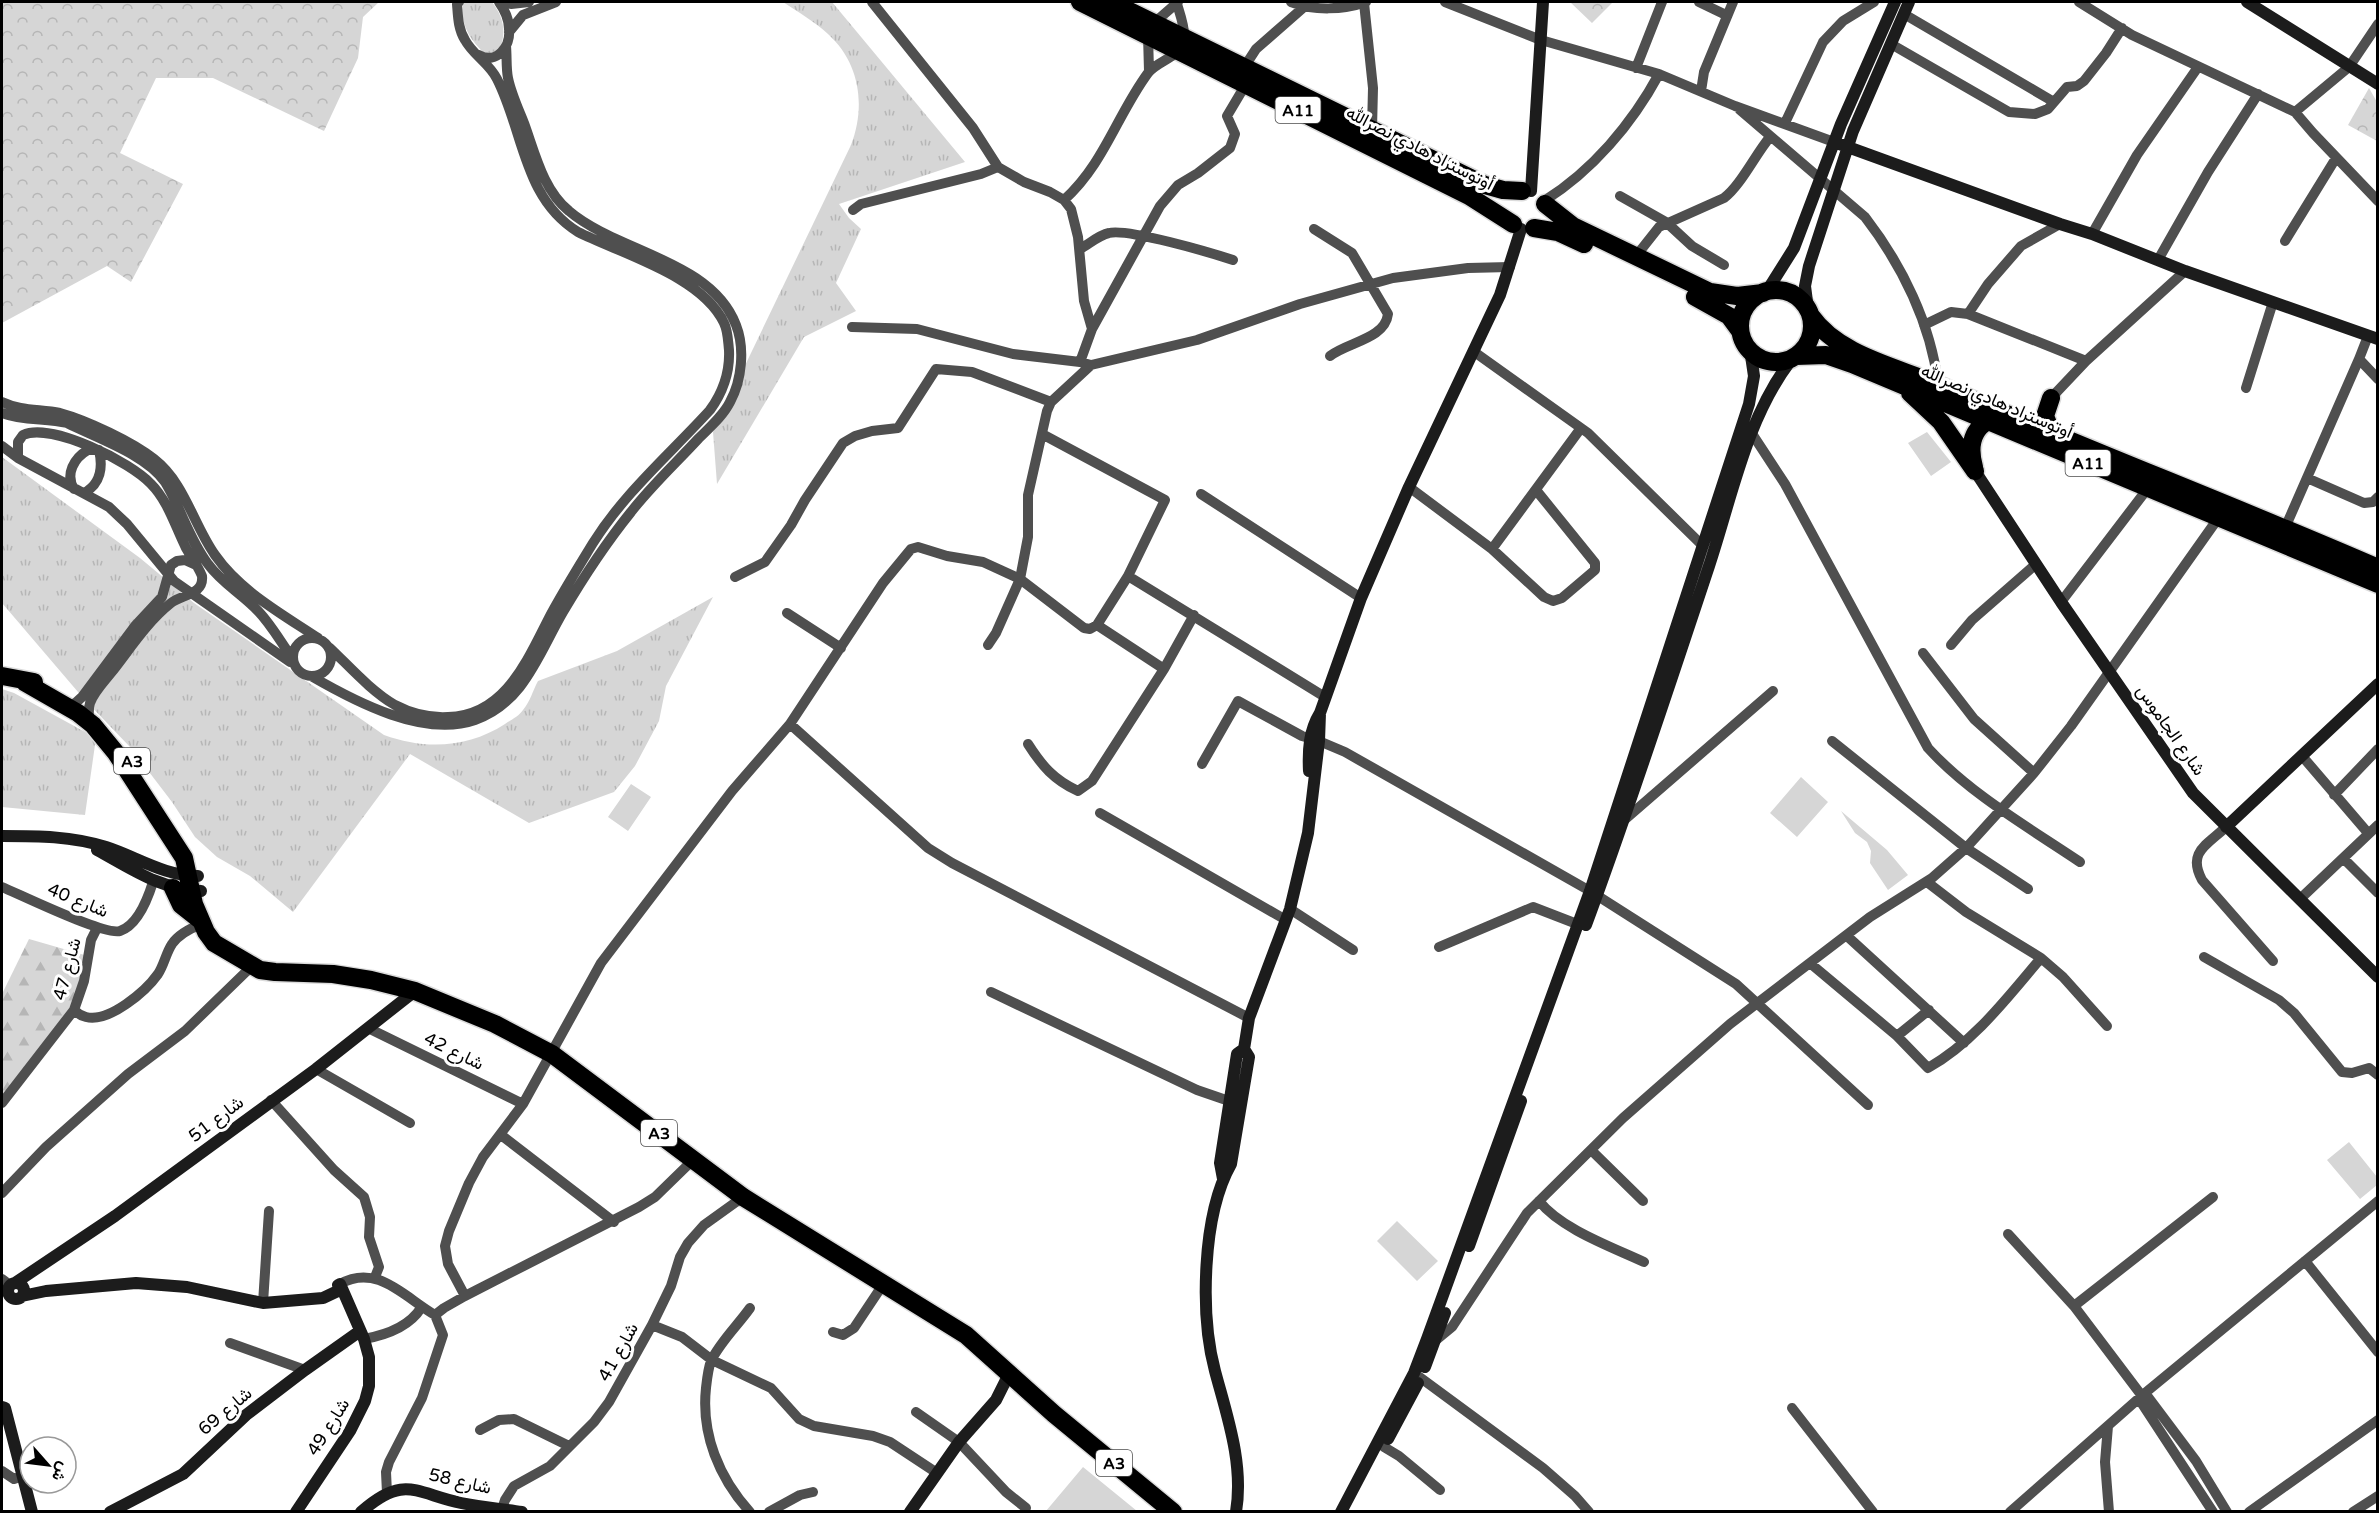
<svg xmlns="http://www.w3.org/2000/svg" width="2379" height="1513" viewBox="0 0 2379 1513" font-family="'Varela Round',Vazirmatn,sans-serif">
<defs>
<pattern id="grass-tufts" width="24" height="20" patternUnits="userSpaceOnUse" patternTransform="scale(1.5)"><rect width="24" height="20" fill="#d6d6d6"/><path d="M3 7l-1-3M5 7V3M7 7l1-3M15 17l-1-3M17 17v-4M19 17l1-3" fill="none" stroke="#b6b6b6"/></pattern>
<pattern id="forest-firs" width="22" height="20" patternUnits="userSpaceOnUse" patternTransform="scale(1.5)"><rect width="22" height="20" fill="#d6d6d6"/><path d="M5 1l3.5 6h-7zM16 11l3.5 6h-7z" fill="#b6b6b6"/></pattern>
<pattern id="park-crowns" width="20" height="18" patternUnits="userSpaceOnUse" patternTransform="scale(1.5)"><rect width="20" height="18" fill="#d6d6d6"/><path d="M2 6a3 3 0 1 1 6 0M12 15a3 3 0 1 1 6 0" fill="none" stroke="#b6b6b6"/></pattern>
</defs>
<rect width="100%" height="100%" fill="#fff"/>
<!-- grass -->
<path fill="url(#grass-tufts)" d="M 464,2 L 492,2 C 504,17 508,36 497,53 L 484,53 C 470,40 458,21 464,2 Z
M 783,2 L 832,2 L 965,162 L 839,204 L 849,218 L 861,229 L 836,283 L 856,311 L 804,337 L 717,484 L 713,432 L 851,145 C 866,106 860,63 828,34 C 815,22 798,12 783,2 Z
M 2,457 L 140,558 L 194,603 L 384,735 C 425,750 468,748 505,724 C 511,720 519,716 523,710 C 530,702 533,690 538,681 L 617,651 L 713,597 L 666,686 L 659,721 L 635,766 L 614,792 L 529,823 L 410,754 L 293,912 L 250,876 L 217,857 L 195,837 L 172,802 L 130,747 L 84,699 L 2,603 Z
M 2,689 L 14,693 L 96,738 L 85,815 L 2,807 Z"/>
<!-- forest -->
<path fill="url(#forest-firs)" d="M 29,939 L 88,956 L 78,1011 L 2,1096 L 2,994 Z"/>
<!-- park -->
<path fill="url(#park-crowns)" d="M 2,2 L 379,2 L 363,17 L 358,58 L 324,131 L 213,78 L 156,78 L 120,153 L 183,184 L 131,282 L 107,266 L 2,323 Z
M 1570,2 L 1613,2 L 1592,23 Z
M 2369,88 L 2377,102 L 2377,141 L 2348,125 Z"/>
<!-- garden -->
<path fill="#d6d6d6" d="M 1927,432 L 1951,462 L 1931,476 L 1908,443 Z
M 1801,777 L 1828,802 L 1797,837 L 1770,813 Z
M 631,784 L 651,797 L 628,831 L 608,817 Z
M 1841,811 L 1887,850 L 1908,875 L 1888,890 L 1870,863 L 1871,851 L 1867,842 L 1855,833 Z
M 2349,1142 L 2377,1177 L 2377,1185 L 2360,1199 L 2327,1160 Z
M 1397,1221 L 1438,1261 L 1417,1281 L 1377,1241 Z
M 1083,1467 L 1137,1511 L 1046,1511 Z"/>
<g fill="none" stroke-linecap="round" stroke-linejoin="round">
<!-- highway casing -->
<g stroke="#dbdbdb" stroke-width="21">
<path id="highway" d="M 1080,2 L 1469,196 L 1513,224
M 1111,2 L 1485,185 L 1503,190 L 1522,191
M 1545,204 L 1573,226 L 1710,292 L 1737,296 L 1763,293
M 1534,228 L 1558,232 L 1584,244
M1740 326a36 36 0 1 1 72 0a36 36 0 1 1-72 0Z
M 1695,297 L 1729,316 L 1740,331
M 1811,316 C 1839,356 1898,367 1941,386 C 2085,449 2233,505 2378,568
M 1796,356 L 1826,355 L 1852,364 L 2378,584
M 1910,393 L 1941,422 L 1975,471
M 2051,398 L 2045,416 L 2052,434
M 1974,467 C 1969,449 1970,431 1988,421
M 2,676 L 34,682
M 24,682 L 78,713 L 93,725 L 116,753 L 184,858 L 194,904 L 206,932 L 214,943 L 260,970 L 275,972 L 333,974 L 371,980 L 415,991 L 495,1024 L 552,1054 L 743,1197 L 966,1335 L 1054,1414 L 1173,1512
M 173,888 L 181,905 L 200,920"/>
</g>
<!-- street -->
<path stroke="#4f4f4f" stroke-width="10" d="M 503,2 L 511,4 L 529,2
M 872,2 L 973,128 L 998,167 L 1024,182 L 1050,192 L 1064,200 L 1071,209 L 1078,237 L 1084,301 L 1092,329 L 1080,362
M 1291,2 C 1314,11 1343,10 1366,2
M 1445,2 L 1541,40 L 1659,74 L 1735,106 L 1834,142
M 1699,2 L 1726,15
M 2079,2 L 2132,35 L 2295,112 L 2313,133 L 2378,201
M 1364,3 L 1373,88 L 1372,129
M 1904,14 L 2054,102
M 509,32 L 523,15 L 556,2
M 1891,44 L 2009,112 L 2035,114 L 2048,109 L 2067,87 L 2077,86 L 2084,81 L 2106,53 L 2122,28
M 479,55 C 497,65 511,46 509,29 C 509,20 504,9 499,2
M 1245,66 L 1256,49 L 1304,7
M 1636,68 L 1662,2
M 1149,71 L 1148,35 L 1154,23 L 1178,2
M 1701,91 L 1704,72 L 1733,2
M 1740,110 L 1865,217 C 1902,265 1931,324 1938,384
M 2295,112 L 2349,67 L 2378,24
M 1785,123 L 1823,42 L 1843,21 L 1874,2
M 1620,196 L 1666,222 L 1692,246 L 1724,265
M 1064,200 C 1104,164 1117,115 1148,73 C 1158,60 1180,58 1184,40 C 1186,30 1180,14 1177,4
M 1544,201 C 1592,171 1632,124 1659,74
M 853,210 L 861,204 L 981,174 L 998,167
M 1314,229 L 1352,253 L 1388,314 C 1385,339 1348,342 1330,356
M 2092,234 L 2137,155 L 2198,67
M 2285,241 L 2336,158
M 1080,249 C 1089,244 1099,235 1109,233 C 1127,228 1212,253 1233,260
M 1636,256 L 1659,227 L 1724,198 C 1741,185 1755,155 1770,137
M 2158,260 L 2208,172 L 2258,94
M 1968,314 L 1988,284 L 2021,246 L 2060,224
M 1924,325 L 1951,312 L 1968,314 L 2086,361
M 852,327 L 917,329 L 1013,354 L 1080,362 L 1091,365 L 1197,340 L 1300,304 L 1393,278 L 1468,268 L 1510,267
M 1092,329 L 1160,206 L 1178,185 L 1198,173 L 1230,148 L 1235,134 L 1227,116 L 1246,84
M 2368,336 L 2359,359 L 2378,379
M 1473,351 L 1588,433 L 1703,546
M 2246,388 L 2273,302
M 2051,398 L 2086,361 L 2185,271
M 2,402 C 21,411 39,409 60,413 C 86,420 133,442 154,459 C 185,483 193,524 215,555 C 240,591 282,614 318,638
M 2,413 C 23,421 46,418 67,423 C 97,438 147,455 165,482 C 181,508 189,539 208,564 C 221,582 239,592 255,608 C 270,622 281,643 293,659
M 1747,426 L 1785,484 L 1928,748 C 1970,794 2028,827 2080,862
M 1042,434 L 1165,500 L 1128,576
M 2,446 L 18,458 L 109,507 L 127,524 L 174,581 L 290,662
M 18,458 L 18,442 L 23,435 C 51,422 131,462 151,484 C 168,501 175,526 186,548 C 191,557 198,566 202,576 C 204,595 182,594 171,603 C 147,622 130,649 111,673 C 104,682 94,692 90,703 C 88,709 89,715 89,721
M 2307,478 L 2364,503 L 2373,502 L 2378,497
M 1409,487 L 1492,549 L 1544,597 L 1553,601 L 1562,598 L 1595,570 L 1595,563 L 1536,490
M 74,489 C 65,474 74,458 88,450 L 95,450
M 84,493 C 101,484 103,467 99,450
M 1201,494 L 1361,598
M 2285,528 L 2359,359
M 1492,549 L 1581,428
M 735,577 L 765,562 L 791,525 L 805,500 L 843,443 L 855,436 L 872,431 L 898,428 L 936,369 L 972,372 L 1051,402
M 2061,602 L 2148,488
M 787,613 L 841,648
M 1097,625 L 1164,669
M293 657a19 19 0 1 1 38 0a19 19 0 1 1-38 0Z
M 988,645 L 996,633 L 1020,579 L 1028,537 L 1028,495 L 1047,411 L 1051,402 L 1091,365
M 1951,645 L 1972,620 L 2036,564
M 330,648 C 350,667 371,691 395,705 C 412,714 429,718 448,717 C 506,716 528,658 551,614 C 564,590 579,566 593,543 C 625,492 670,454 710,410 C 723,392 730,372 729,350 C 728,341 728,331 724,323 C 702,276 622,254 578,232 C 523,198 524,132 497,79 C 489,63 473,55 465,40 C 458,29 458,16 457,4 L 459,2
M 1923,653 L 1974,719 L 2034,773
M 311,676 C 356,702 424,738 475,720 C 524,703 539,653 563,612 C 583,578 606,543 631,512 C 651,486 677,462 699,438 C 710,427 723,416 730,402 C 742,380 745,348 736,325 C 711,260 617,252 569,211 C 543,190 535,153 524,123 C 518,108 511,93 508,78 C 506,68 507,57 506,46
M 71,707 L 82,697 L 135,626 L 162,597 L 171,565 L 177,561 L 185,560 L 196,565
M 790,724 L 928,848 L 952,863 L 1249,1018
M 1832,741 L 1966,848 L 2028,889
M 1028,744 C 1042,766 1054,780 1078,791 L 1092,781 L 1164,669 L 1194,615
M 2302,756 L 2368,833
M 1202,764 L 1238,701 L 1302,736 L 1319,741 L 1345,752 L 1590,891 L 1736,984 L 1868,1105
M 2334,795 L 2378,749
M 1100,813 L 1286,920
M 1622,822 L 1773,691
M 2226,827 C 2207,845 2187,852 2202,880 L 2273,961
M 2343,858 L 2378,893
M 1927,882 L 1966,912 L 2041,958 L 2063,977 L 2107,1026
M 2,887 C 21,895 105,936 120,931 C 138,925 148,898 153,882
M 2300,899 L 2378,825
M 1290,909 L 1353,950
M 1847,936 L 1964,1043
M 1439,947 L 1533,907 L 1577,924
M 2204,957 L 2279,1000 L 2294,1013 L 2342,1072 L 2352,1073 L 2369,1068 L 2378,1075
M 1811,964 L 1897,1036 L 1928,1068 C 1974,1042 2007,998 2041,958
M 991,992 L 1197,1090 L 1229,1101
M 74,1010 C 77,1013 82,1016 86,1017 C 109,1023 146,991 158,974 C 164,965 166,953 172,944 C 179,934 191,928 202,924
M 370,1029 L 523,1104
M 1897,1036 L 1929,1010
M 316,1069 L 410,1123
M 271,1100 L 334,1170 L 364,1197 L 370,1217 L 369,1237 L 379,1267 L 375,1277
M 2,1103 L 74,1010 L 84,981 L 91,940 L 97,928
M 501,1135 L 614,1222
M 1591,1150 L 1643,1201
M 2,1193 L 46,1147 L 128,1074 L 185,1031 L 252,966
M 1539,1201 C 1561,1229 1612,1247 1644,1262
M 2008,1234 L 2074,1306 L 2142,1396
M 2305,1261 L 2378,1352
M 2,1279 L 10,1285
M 340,1284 C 377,1263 404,1297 435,1315 L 444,1308 L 465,1296 L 639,1207 L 655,1197 L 694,1159
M 465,1296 L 448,1264 L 445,1246 L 449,1231 L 469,1183 L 483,1157 L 523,1104 L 601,963 L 732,791 L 790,724 L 883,583 L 911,549 L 918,547 L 947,556 L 983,562 L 1020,579 L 1084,628 L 1090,629 L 1097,625 L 1128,576 L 1325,697
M 263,1303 L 269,1211
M 2074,1306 L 2213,1197
M 750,1308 C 738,1325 720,1342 711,1361 C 708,1369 707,1379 706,1388 C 701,1434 719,1478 750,1512
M 652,1325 L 682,1337 L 712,1360 L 771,1388 L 799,1419 L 814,1426 L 873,1436 L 890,1442 L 937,1473
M 833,1332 L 843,1335 L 854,1328 L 884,1283
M 364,1339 C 386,1335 409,1327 421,1308
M 1433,1340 L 1435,1341 L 1452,1327 L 1527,1213 L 1623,1118 L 1730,1024 L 1870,917 L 1932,878 L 1966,848 L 2034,773 L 2071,726 L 2219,517
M 230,1343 L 305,1370
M 1414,1373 L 1543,1468 L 1575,1496 L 1589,1512
M 2145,1393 L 2196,1461 L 2227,1512
M 2139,1399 L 2213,1512
M 1792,1408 L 1873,1512
M 916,1412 L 959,1442 L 1006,1492 L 1026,1508
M 2108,1426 L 2105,1462 L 2109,1512
M 480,1430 L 499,1420 L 514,1419 L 569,1446
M 1384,1447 L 1399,1456 L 1440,1490
M 2,1471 L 14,1479 L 23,1476
M 387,1493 L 386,1472 L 389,1462 L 422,1398 L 443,1335 L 435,1315
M 502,1509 L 505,1500 L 514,1486 L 550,1466 L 594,1422 L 609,1402 L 652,1325 L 671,1286 L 680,1257 L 688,1243 L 704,1225 L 743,1197
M 769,1512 L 800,1495 L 813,1492
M 2010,1512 L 2145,1393 L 2378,1201
M 2249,1512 L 2378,1420
M 2353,1512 L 2378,1496"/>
<!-- secondary -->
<path stroke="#1c1c1c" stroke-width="12" d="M 2247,2 L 2378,84
M 1834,142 L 2060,224 L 2092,234 L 2185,271 L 2378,339
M 1531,191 L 1543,2
M 1767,291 L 1794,248 L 1841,124 L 1895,2
M 1808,309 L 1805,286 L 1809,266 L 1853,131 L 1909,2
M 1975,471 L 2061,602 L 2193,793 L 2378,977
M 1309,771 C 1308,750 1309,731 1320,713 L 1361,598 L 1409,487 L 1500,295 L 1521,229
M 2226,827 L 2378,684
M 2,836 C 37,836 72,836 106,847 C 137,857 164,876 198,876
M 97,850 C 132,869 159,889 201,891
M 1586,925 C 1630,806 1669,686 1709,566 C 1732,497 1746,419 1791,360
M 1223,1179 L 1220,1163 L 1237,1054 L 1244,1049
M 1469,1246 L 1521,1101
M8 1291a8 8 0 1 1 16 0a8 8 0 1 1-16 0Z
M 15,1283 L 115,1216 L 316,1069 L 415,991
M 22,1296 L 46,1291 L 136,1283 L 187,1287 L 263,1303 L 323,1298 L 342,1289
M 1425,1367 L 1445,1313
M 2,1407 L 5,1408 L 32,1512
M 1388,1439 L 1418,1383
M 110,1512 L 183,1474 L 246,1415 L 305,1370 L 360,1331
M 296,1512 L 350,1431 L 365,1401 L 369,1386 L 369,1357 L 364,1339 L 340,1284 L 338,1285
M 361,1512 C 404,1474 415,1493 461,1503 C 481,1507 502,1509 522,1512
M 910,1512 L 959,1442 L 996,1400 L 1009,1374
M 1236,1512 C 1244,1464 1227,1416 1215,1371 C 1200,1315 1202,1215 1231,1164 L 1249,1057 L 1244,1049 L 1249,1018 L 1290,909 L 1308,833 L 1319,741 L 1320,713
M 1341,1512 L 1414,1373 L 1427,1339 L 1590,891 L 1749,404 L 1754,376 L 1750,349"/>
<!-- highway -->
<use href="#highway" stroke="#000" stroke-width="18"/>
</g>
<g text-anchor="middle" stroke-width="6" stroke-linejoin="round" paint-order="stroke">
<!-- shield labels -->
<g fill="#fff" stroke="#4c4c4c" stroke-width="1.5">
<rect x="1275.5" y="97" width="45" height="26" rx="4.5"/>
<rect x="2065.5" y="450" width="45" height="26" rx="4.5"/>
<rect x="114" y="748" width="36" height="26" rx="4.5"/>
<rect x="641" y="1120" width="36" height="26" rx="4.5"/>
<rect x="1096" y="1450" width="36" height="26" rx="4.5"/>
</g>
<g font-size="16" font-weight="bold" fill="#000">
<text x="1298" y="116">A11</text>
<text x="2088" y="469">A11</text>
<text x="132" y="767">A3</text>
<text x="659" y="1139">A3</text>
<text x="1114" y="1469">A3</text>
</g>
<!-- street labels -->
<g font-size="18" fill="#000" stroke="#fff">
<text transform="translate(1420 148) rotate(27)" y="6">أوتوستراد هادي نصرالله</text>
<text transform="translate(1997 401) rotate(23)" y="6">أوتوستراد هادي نصرالله</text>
<text transform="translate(2171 730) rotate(55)" y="6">شارع الجاموس</text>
<text transform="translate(78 900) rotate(22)" y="6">شارع 40</text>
<text transform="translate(67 969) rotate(-75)" y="6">شارع 47</text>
<text transform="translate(454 1051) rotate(26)" y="6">شارع 42</text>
<text transform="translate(216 1119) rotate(-37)" y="6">شارع 51</text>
<text transform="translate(618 1352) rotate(-61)" y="6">شارع 41</text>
<text transform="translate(225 1411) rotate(-40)" y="6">شارع 69</text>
<text transform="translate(328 1427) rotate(-58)" y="6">شارع 49</text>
<text transform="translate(460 1481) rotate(13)" y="6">شارع 58</text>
</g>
</g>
<!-- border -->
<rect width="2379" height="1513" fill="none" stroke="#000000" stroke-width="6"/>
<!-- north arrow -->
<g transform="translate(48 1465) rotate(118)"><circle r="28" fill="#ffffff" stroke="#999999" stroke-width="1.5"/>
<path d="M0-4.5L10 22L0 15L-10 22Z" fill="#000000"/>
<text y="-9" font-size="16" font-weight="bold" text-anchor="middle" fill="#000000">ش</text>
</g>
</svg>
